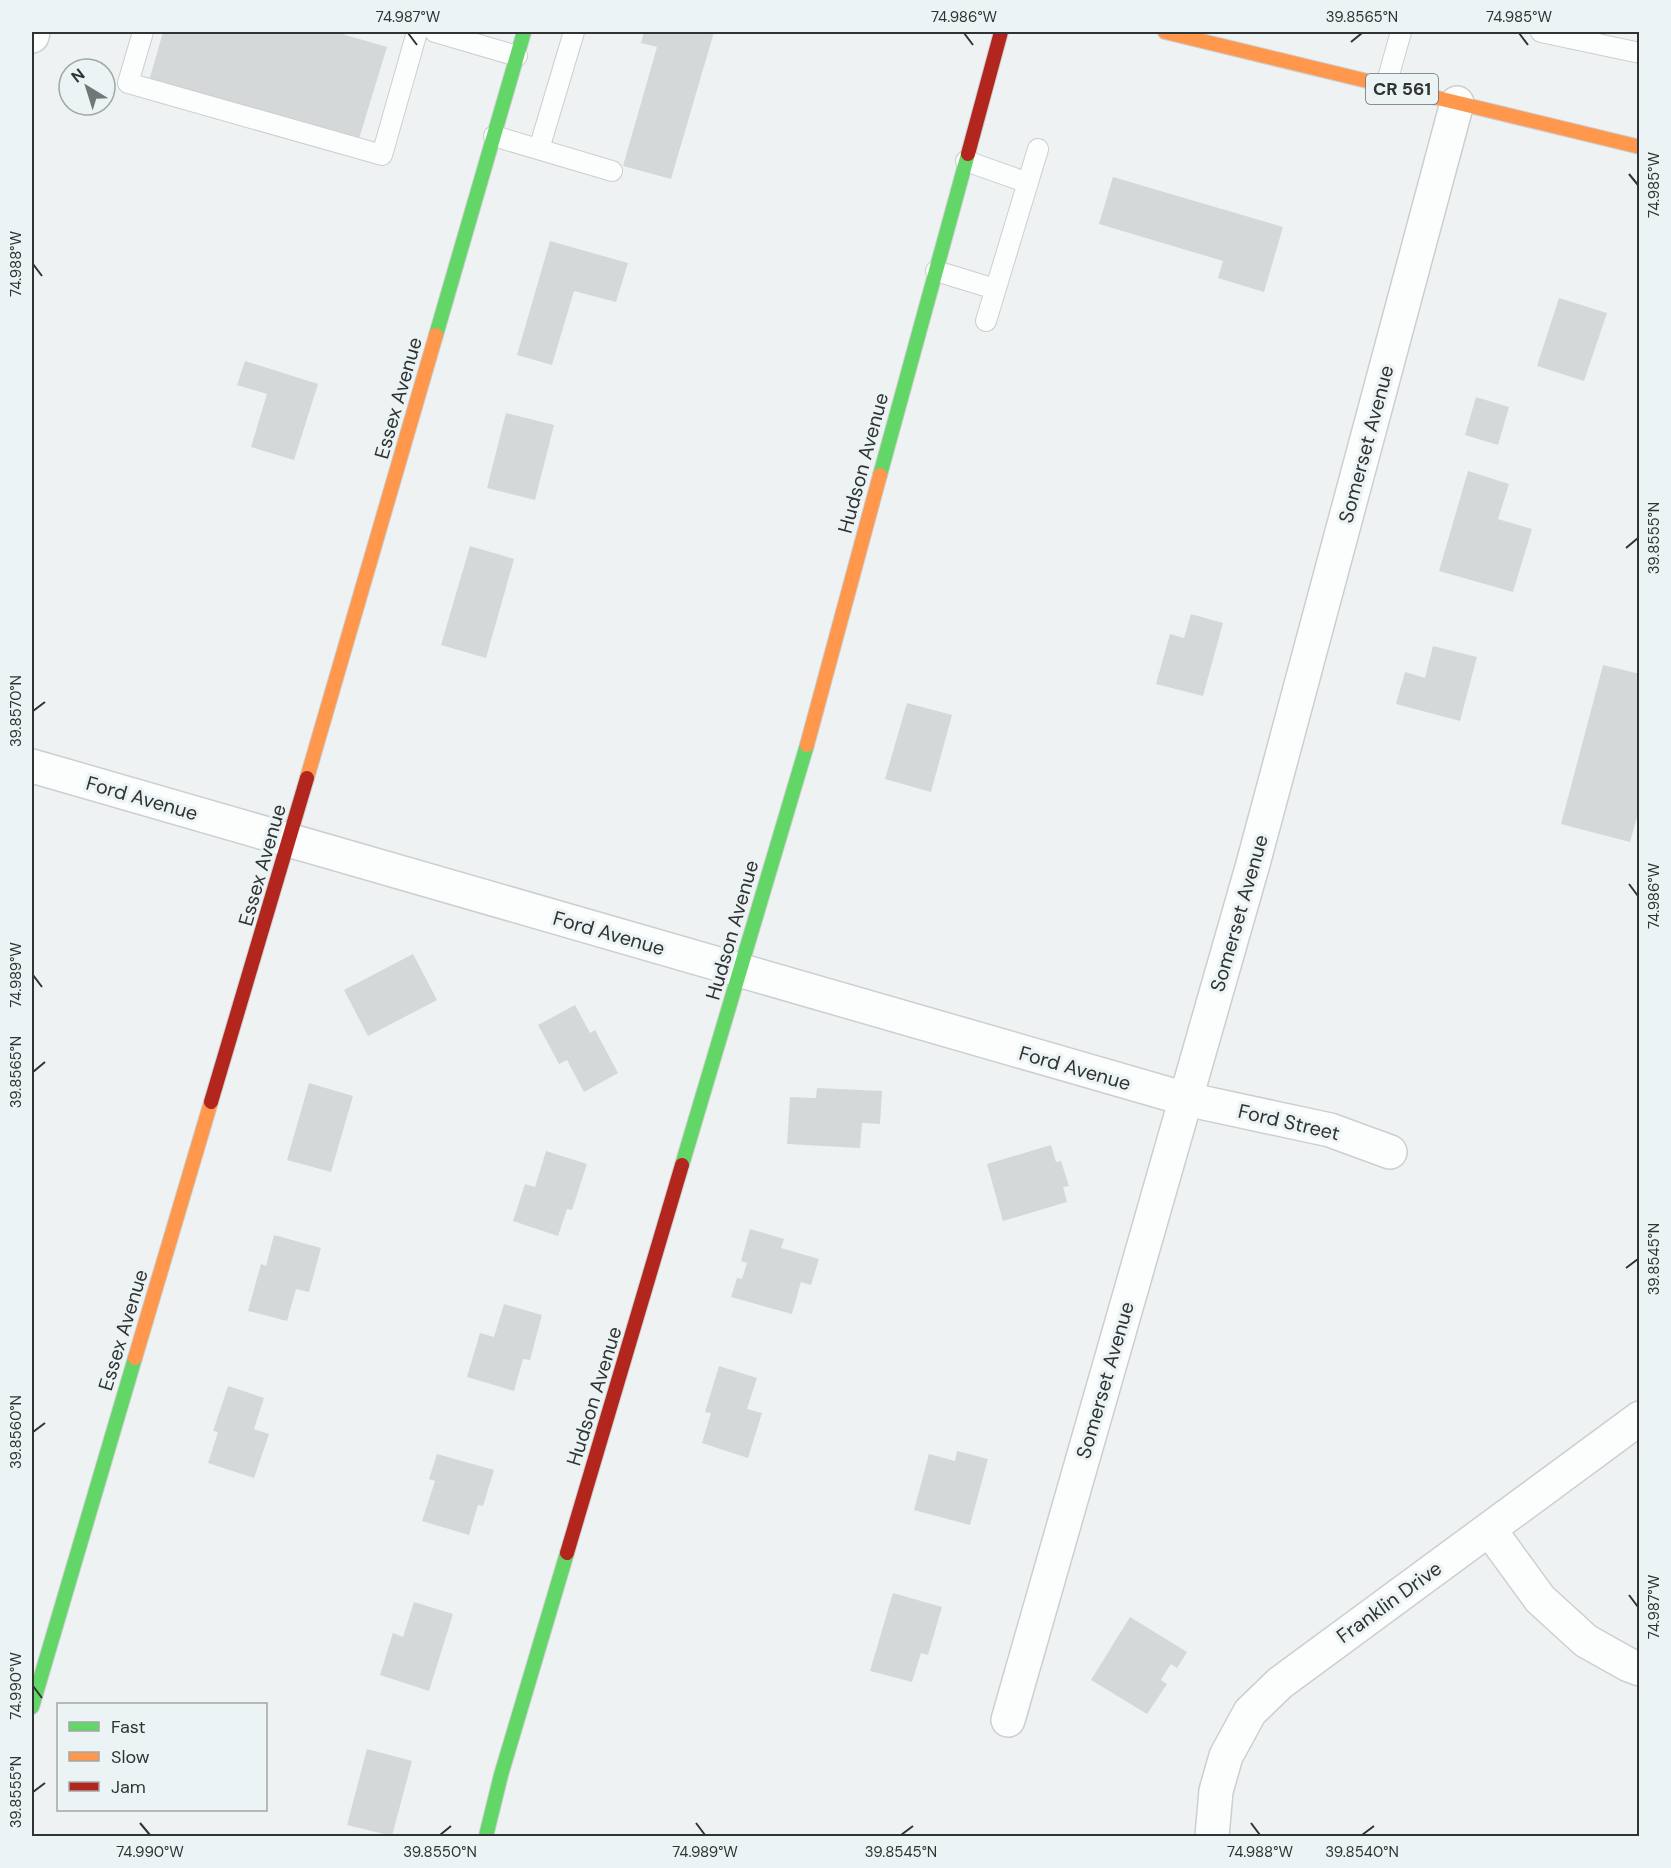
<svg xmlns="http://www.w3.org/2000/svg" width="1671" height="1868" viewBox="0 0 1671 1868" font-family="'DM Sans',sans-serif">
<rect width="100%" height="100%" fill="#eef2f2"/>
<!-- building -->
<path fill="#d5d8d9" d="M 163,32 L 335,32 L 387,47 L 358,142 L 149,81 Z
M 644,32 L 714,32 L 671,179 L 623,166 L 657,47 L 641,43 Z
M 1113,177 L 1283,227 L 1264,292 L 1218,278 L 1223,261 L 1099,224 Z
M 550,241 L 628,263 L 616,302 L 574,291 L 552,365 L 517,355 Z
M 1559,298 L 1607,313 L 1584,381 L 1537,366 Z
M 245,361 L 318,384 L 294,460 L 251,447 L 267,394 L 237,385 Z
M 1476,397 L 1509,407 L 1498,445 L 1465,435 Z
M 506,413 L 554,425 L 535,500 L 487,488 Z
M 1468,471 L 1509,484 L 1498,519 L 1532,529 L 1513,592 L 1439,571 Z
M 470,546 L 514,559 L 486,658 L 441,645 Z
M 1191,614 L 1223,623 L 1203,696 L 1156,684 L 1170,634 L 1184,638 Z
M 1433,646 L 1477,657 L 1460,721 L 1396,704 L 1405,672 L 1425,678 Z
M 1603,665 L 1640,674 L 1640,806 L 1630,842 L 1561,824 Z
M 907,703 L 952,715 L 931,792 L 885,779 Z
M 413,954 L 437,1000 L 368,1036 L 344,990 Z
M 575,1005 L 590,1033 L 595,1030 L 618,1073 L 584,1092 L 567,1060 L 559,1064 L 538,1025 Z
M 309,1083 L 353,1096 L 331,1172 L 287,1160 Z
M 817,1088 L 882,1091 L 880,1124 L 862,1123 L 860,1148 L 787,1144 L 790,1097 L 816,1098 Z
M 1051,1145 L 1056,1162 L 1061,1161 L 1069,1186 L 1063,1187 L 1067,1202 L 1003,1221 L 987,1164 Z
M 546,1151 L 587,1164 L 572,1210 L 567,1209 L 558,1236 L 513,1221 L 525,1184 L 535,1187 Z
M 750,1229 L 784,1239 L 781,1248 L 819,1259 L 811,1285 L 801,1282 L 792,1314 L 731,1297 L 737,1278 L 742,1279 L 747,1263 L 741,1261 Z
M 274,1235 L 321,1248 L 309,1292 L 296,1289 L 287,1321 L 248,1311 L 261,1264 L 266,1266 Z
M 504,1304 L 542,1315 L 530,1360 L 523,1359 L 514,1391 L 467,1377 L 480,1333 L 494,1337 Z
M 719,1366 L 757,1378 L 747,1409 L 762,1413 L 748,1458 L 702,1443 L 711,1413 L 705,1412 Z
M 228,1386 L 264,1398 L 254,1429 L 269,1434 L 254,1478 L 208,1463 L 218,1432 L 213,1431 Z
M 957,1451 L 988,1459 L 970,1525 L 914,1510 L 929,1454 L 955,1461 Z
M 437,1454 L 494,1470 L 483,1506 L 478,1505 L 469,1535 L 422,1521 L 435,1481 L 429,1479 Z
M 893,1593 L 942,1607 L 928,1655 L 921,1653 L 912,1682 L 870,1671 Z
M 414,1602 L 453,1614 L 429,1691 L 380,1675 L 393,1633 L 403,1637 Z
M 1130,1617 L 1187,1652 L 1177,1668 L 1171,1664 L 1167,1670 L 1161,1680 L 1167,1684 L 1147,1714 L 1091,1680 Z
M 367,1749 L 412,1761 L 392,1836 L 347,1825 Z"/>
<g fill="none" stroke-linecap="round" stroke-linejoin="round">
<!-- lane casing -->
<g stroke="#cccfd0" stroke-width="22">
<path id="lane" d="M 143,32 L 128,83 L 382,155 L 417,32
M 435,32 L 517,56
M 1541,32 L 1640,53
M 1386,85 L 1401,32
M 494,136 L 612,171
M 539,149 L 574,32
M 966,161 L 1028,183
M 936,271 L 995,289
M 986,321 L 1038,149"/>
</g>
<!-- street casing -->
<g stroke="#cccfd0" stroke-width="36">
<path id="street" d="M 32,36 L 33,32
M 32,766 L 1186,1099 L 1330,1130 L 1390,1152
M 1489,1529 L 1540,1599 L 1586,1641 L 1629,1665 L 1640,1669
M 1008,1720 L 1253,864 L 1457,103
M 1212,1836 L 1216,1791 L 1226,1756 L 1250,1712 L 1280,1683 L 1640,1418"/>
</g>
<!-- fast casing -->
<g stroke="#cccfd0" stroke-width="16">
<path id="fast" d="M 436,335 L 524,32
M 880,475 L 968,154
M 682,1165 L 807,745
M 32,1707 L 135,1358
M 486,1836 L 501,1775 L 567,1553"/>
</g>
<!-- slow casing -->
<g stroke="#cccfd0" stroke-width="16">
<path id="slow" d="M 1165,32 L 1640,147
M 807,745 L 880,475
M 307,778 L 436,335
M 135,1358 L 211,1102"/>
</g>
<!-- jam casing -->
<g stroke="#cccfd0" stroke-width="16">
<path id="jam" d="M 968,154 L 1001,32
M 211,1102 L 307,778
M 567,1553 L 682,1165"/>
</g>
<!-- lane -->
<use href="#lane" stroke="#fcfdfd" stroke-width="20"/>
<!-- street -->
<use href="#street" stroke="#fcfdfd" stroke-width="33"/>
<!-- fast -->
<use href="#fast" stroke="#63d668" stroke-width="14"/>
<!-- slow -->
<use href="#slow" stroke="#ff974d" stroke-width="14"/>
<!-- jam -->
<use href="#jam" stroke="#b3261e" stroke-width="14"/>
</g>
<!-- ticks -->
<path fill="none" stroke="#303333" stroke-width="2" d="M 408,33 L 417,45M 964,33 L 973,45M 1519,33 L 1528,45M 1351,42 L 1362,33M 1629,174 L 1638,185M 33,264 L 42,276M 1626,548 L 1638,538M 33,711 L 45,702M 1629,884 L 1638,896M 33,975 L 42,987M 33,1072 L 45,1062M 1626,1268 L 1638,1259M 33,1432 L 45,1423M 1629,1595 L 1638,1607M 33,1686 L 42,1698M 33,1792 L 45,1783M 140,1823 L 150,1835M 696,1823 L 705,1835M 1251,1823 L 1260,1835M 440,1835 L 451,1826M 901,1835 L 913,1826M 1362,1835 L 1374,1826"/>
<g text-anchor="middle" stroke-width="6" stroke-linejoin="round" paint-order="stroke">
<!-- shield labels -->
<rect fill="#ecf3f4" stroke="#686d6d" stroke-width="1.5" x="1366" y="74" width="72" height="30" rx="4.5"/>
<g font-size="18" font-weight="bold" fill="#303333">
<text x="1402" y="95">CR 561</text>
</g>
<!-- street labels -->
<g font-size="20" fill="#303333" stroke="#ecf3f4">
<text transform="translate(398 398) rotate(-74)" y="7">Essex Avenue</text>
<text transform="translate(1366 444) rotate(-75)" y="7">Somerset Avenue</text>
<text transform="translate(863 463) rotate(-75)" y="7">Hudson Avenue</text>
<text transform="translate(142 798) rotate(16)" y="7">Ford Avenue</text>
<text transform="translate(262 865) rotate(-74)" y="7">Essex Avenue</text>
<text transform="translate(1239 913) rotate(-74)" y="7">Somerset Avenue</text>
<text transform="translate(732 930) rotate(-74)" y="7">Hudson Avenue</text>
<text transform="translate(609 933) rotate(16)" y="7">Ford Avenue</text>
<text transform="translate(1075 1068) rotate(16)" y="7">Ford Avenue</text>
<text transform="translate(1289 1122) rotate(13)" y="7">Ford Street</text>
<text transform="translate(123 1330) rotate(-73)" y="7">Essex Avenue</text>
<text transform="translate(1105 1380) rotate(-74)" y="7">Somerset Avenue</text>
<text transform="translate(594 1396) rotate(-73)" y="7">Hudson Avenue</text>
<text transform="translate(1389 1602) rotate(-36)" y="7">Franklin Drive</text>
</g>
</g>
<!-- border -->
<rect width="1671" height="1868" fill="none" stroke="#ecf3f4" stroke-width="66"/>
<!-- legend -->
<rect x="57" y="1703" width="210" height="108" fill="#ecf3f4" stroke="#a1a6a7" stroke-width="1.5"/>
<rect x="69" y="1722" width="30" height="9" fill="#63d668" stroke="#a1a6a7" stroke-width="1.5"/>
<text x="111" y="1733" font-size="18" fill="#303333">Fast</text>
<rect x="69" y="1752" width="30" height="9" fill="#ff974d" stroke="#a1a6a7" stroke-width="1.5"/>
<text x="111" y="1763" font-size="18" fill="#303333">Slow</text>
<rect x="69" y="1782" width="30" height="9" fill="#b3261e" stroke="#a1a6a7" stroke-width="1.5"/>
<text x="111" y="1793" font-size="18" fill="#303333">Jam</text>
<!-- north arrow -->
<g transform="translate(87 87) rotate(322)"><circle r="28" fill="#ecf3f4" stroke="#a1a6a7" stroke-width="1.5"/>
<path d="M0-4.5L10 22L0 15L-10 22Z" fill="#727676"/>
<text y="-9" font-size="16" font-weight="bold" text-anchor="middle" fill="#303333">N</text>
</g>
<rect x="33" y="33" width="1605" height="1802" fill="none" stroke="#303333" stroke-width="2"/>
<g font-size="15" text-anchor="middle" fill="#303333">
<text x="408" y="22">74.987°W</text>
<text x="964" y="22">74.986°W</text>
<text x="1362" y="22">39.8565°N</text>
<text x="1519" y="22">74.985°W</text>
<text transform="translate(1654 185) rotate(-90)" y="5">74.985°W</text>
<text transform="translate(16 264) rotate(-90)" y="5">74.988°W</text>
<text transform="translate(1654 538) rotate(-90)" y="5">39.8555°N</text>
<text transform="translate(16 711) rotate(-90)" y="5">39.8570°N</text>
<text transform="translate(1654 896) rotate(-90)" y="5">74.986°W</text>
<text transform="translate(16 975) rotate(-90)" y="5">74.989°W</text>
<text transform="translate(16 1072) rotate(-90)" y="5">39.8565°N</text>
<text transform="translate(1654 1259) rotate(-90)" y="5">39.8545°N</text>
<text transform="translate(16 1432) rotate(-90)" y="5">39.8560°N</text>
<text transform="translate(1654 1607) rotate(-90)" y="5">74.987°W</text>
<text transform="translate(16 1686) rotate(-90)" y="5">74.990°W</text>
<text transform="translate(16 1792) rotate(-90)" y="5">39.8555°N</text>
<text x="150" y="1857">74.990°W</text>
<text x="440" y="1857">39.8550°N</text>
<text x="705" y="1857">74.989°W</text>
<text x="901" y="1857">39.8545°N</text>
<text x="1260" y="1857">74.988°W</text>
<text x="1362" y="1857">39.8540°N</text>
</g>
</svg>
